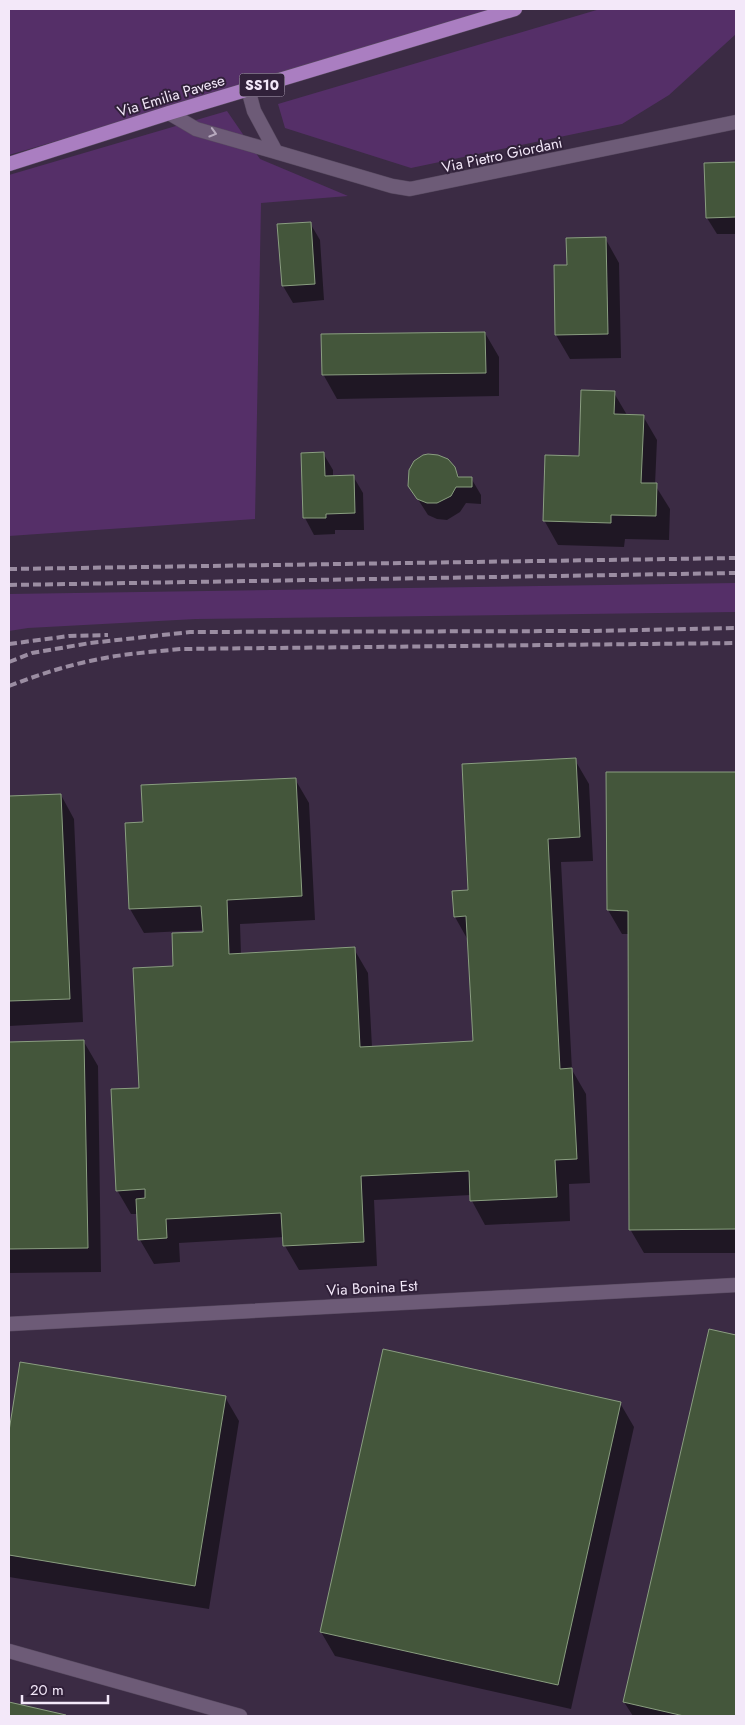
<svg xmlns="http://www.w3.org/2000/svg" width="745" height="1725" viewBox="0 0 745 1725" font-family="Jost,sans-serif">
<rect width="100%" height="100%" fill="#3b2b44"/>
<!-- green -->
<path fill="#552f68" d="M 9,9 L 504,9 L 9,155 Z
M 600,9 L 736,9 L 736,34 L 669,95 L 622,124 L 411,168 L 285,128 L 278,104 Z
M 227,111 L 260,159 L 348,196 L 261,203 L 255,519 L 9,536 L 9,175 Z
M 736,583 L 736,612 L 196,619 L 28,628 L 9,631 L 9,594 Z"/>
<!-- shadow -->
<path fill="#0007" d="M 736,163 L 736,234 L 717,234 L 707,218 L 706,164 Z
M 310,223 L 320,240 L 324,300 L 293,303 L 283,286 Z
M 605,238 L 619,263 L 621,358 L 570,359 L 556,335 L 568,266 Z
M 485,333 L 499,357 L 499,396 L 337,399 L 323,374 Z
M 614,393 L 627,415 L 643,416 L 657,440 L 655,485 L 670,509 L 669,540 L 625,539 L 624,547 L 558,545 L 544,520 Z
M 323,453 L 333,470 L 333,477 L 353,476 L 363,493 L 364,530 L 335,530 L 335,534 L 314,535 L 305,518 Z
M 454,467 L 460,478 L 471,478 L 481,495 L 481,504 L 466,503 L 460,512 L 447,520 L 437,519 L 428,515 L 412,490 Z
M 575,760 L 589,784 L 593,861 L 561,862 L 572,1070 L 586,1094 L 590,1183 L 569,1184 L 570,1221 L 485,1225 L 472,1201 L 471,1195 L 374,1200 L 377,1266 L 299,1270 L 285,1246 L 284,1237 L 179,1243 L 180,1262 L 154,1264 L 140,1240 L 138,1214 L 131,1214 L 117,1190 L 140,1089 L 175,967 L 204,933 L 204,930 L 144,933 L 130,909 L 144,823 L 295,779 L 309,803 L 315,920 L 240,924 L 241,954 L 354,949 L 368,973 L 372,1047 L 474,1042 L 469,942 L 455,917 L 454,892 L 470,891 Z
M 608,773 L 736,773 L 736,1253 L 644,1253 L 630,1229 L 630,934 L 622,934 L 608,910 Z
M 61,795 L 74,819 L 83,1022 L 9,1026 L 9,797 Z
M 84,1042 L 98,1066 L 101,1272 L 9,1273 L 9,1043 Z
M 710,1331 L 736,1337 L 736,1716 L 633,1716 L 624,1702 Z
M 384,1350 L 620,1403 L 634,1427 L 571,1709 L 335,1656 L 321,1632 Z
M 21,1364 L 225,1397 L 239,1421 L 209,1609 L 9,1577 L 9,1439 Z
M 9,1704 L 65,1716 L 9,1716 Z"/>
<!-- building -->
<path fill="#44563b" stroke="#8a9e80" d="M 736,162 L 736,217 L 706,218 L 704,163 Z
M 311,222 L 315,284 L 282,286 L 277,224 Z
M 606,237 L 608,334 L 555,335 L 554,265 L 567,265 L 566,238 Z
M 485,332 L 486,373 L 322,375 L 321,334 Z
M 581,390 L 615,391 L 614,414 L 644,415 L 641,483 L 657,483 L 656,516 L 611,515 L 611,523 L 543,521 L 545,455 L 579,456 Z
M 324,452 L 325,476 L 354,475 L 355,513 L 326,514 L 326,518 L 303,518 L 301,453 Z
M 428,454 L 438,455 L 448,459 L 455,467 L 458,477 L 472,477 L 472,487 L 456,487 L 451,496 L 437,503 L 427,503 L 417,499 L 408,486 L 409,470 L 414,461 L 423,455 Z
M 576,758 L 580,837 L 548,839 L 560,1069 L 572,1068 L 577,1159 L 555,1160 L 557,1197 L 470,1201 L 469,1171 L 361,1176 L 364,1242 L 283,1246 L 281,1213 L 166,1219 L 167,1238 L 138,1240 L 136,1199 L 145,1198 L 145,1189 L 116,1191 L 111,1089 L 139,1088 L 133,968 L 173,966 L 172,933 L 203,932 L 201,906 L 129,909 L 125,823 L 143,822 L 141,785 L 296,778 L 302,896 L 227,900 L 229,954 L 355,947 L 360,1047 L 473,1041 L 466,916 L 454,917 L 452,891 L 468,890 L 462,764 Z
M 606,772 L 736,772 L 736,1229 L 629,1230 L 628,911 L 607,910 Z
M 61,794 L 70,999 L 9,1001 L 9,796 Z
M 84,1040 L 88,1248 L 9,1249 L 9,1042 Z
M 709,1329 L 736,1335 L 736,1716 L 684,1716 L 623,1702 Z
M 383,1349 L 621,1402 L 558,1685 L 320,1632 Z
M 20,1362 L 226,1396 L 195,1586 L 9,1555 L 9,1431 Z
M 9,1702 L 66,1715 L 66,1716 L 9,1716 Z"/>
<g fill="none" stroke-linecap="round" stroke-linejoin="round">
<!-- minor casing -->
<g stroke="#584a60" stroke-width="15">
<path id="minor" d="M 169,113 L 196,129 L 276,152 L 254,111 L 248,89
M 276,152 L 392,186 L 410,189 L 736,122
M 9,1324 L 736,1285
M 9,1651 L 240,1716"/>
</g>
<!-- primary casing -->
<g stroke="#584a60" stroke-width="15">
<path id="primary" d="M 9,164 L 169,113 L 515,9"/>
</g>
<!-- minor -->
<use href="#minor" stroke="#6d5b77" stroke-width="14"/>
<!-- primary -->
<use href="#primary" stroke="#aa7ec1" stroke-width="14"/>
<!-- rail -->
<path stroke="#9b8da2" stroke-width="4" stroke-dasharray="8 4" stroke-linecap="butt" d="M 9,569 L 736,558
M 9,585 L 736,573
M 9,644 L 69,636 L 108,635
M 9,662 L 32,653 L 90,643 L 190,632 L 588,631 L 736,628
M 9,686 C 35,676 62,667 90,661 C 120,654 151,652 181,649 L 736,643"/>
</g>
<!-- one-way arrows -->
<defs><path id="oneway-chevron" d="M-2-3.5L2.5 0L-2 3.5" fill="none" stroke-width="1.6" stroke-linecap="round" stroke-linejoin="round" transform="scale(1.25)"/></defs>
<use stroke="#b7a9be" href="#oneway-chevron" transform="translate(213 133) rotate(16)"/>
<g text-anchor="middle" stroke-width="4" stroke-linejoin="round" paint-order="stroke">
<!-- shield labels -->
<rect fill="#31213a" stroke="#b9acc0" stroke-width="1" x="239.5" y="73.5" width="45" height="23" rx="4"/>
<g font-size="14" font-weight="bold" fill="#f3e8f9">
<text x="262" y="90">SS10</text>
</g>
<!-- street labels -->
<g font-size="15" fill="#f3e8f9" stroke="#31213a">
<text transform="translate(171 96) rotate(-17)" y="5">Via Emilia Pavese</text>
<text transform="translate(502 155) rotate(-12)" y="5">Via Pietro Giordani</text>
<text transform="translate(372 1288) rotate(-3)" y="5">Via Bonina Est</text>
</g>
</g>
<!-- border -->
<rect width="745" height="1725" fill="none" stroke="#f3e8f9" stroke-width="20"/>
<!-- scale -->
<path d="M22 1695v8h86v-8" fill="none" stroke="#f3e8f9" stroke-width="2.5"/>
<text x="30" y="1695" font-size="15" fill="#f3e8f9" stroke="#31213a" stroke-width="4" paint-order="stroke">20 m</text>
</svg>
